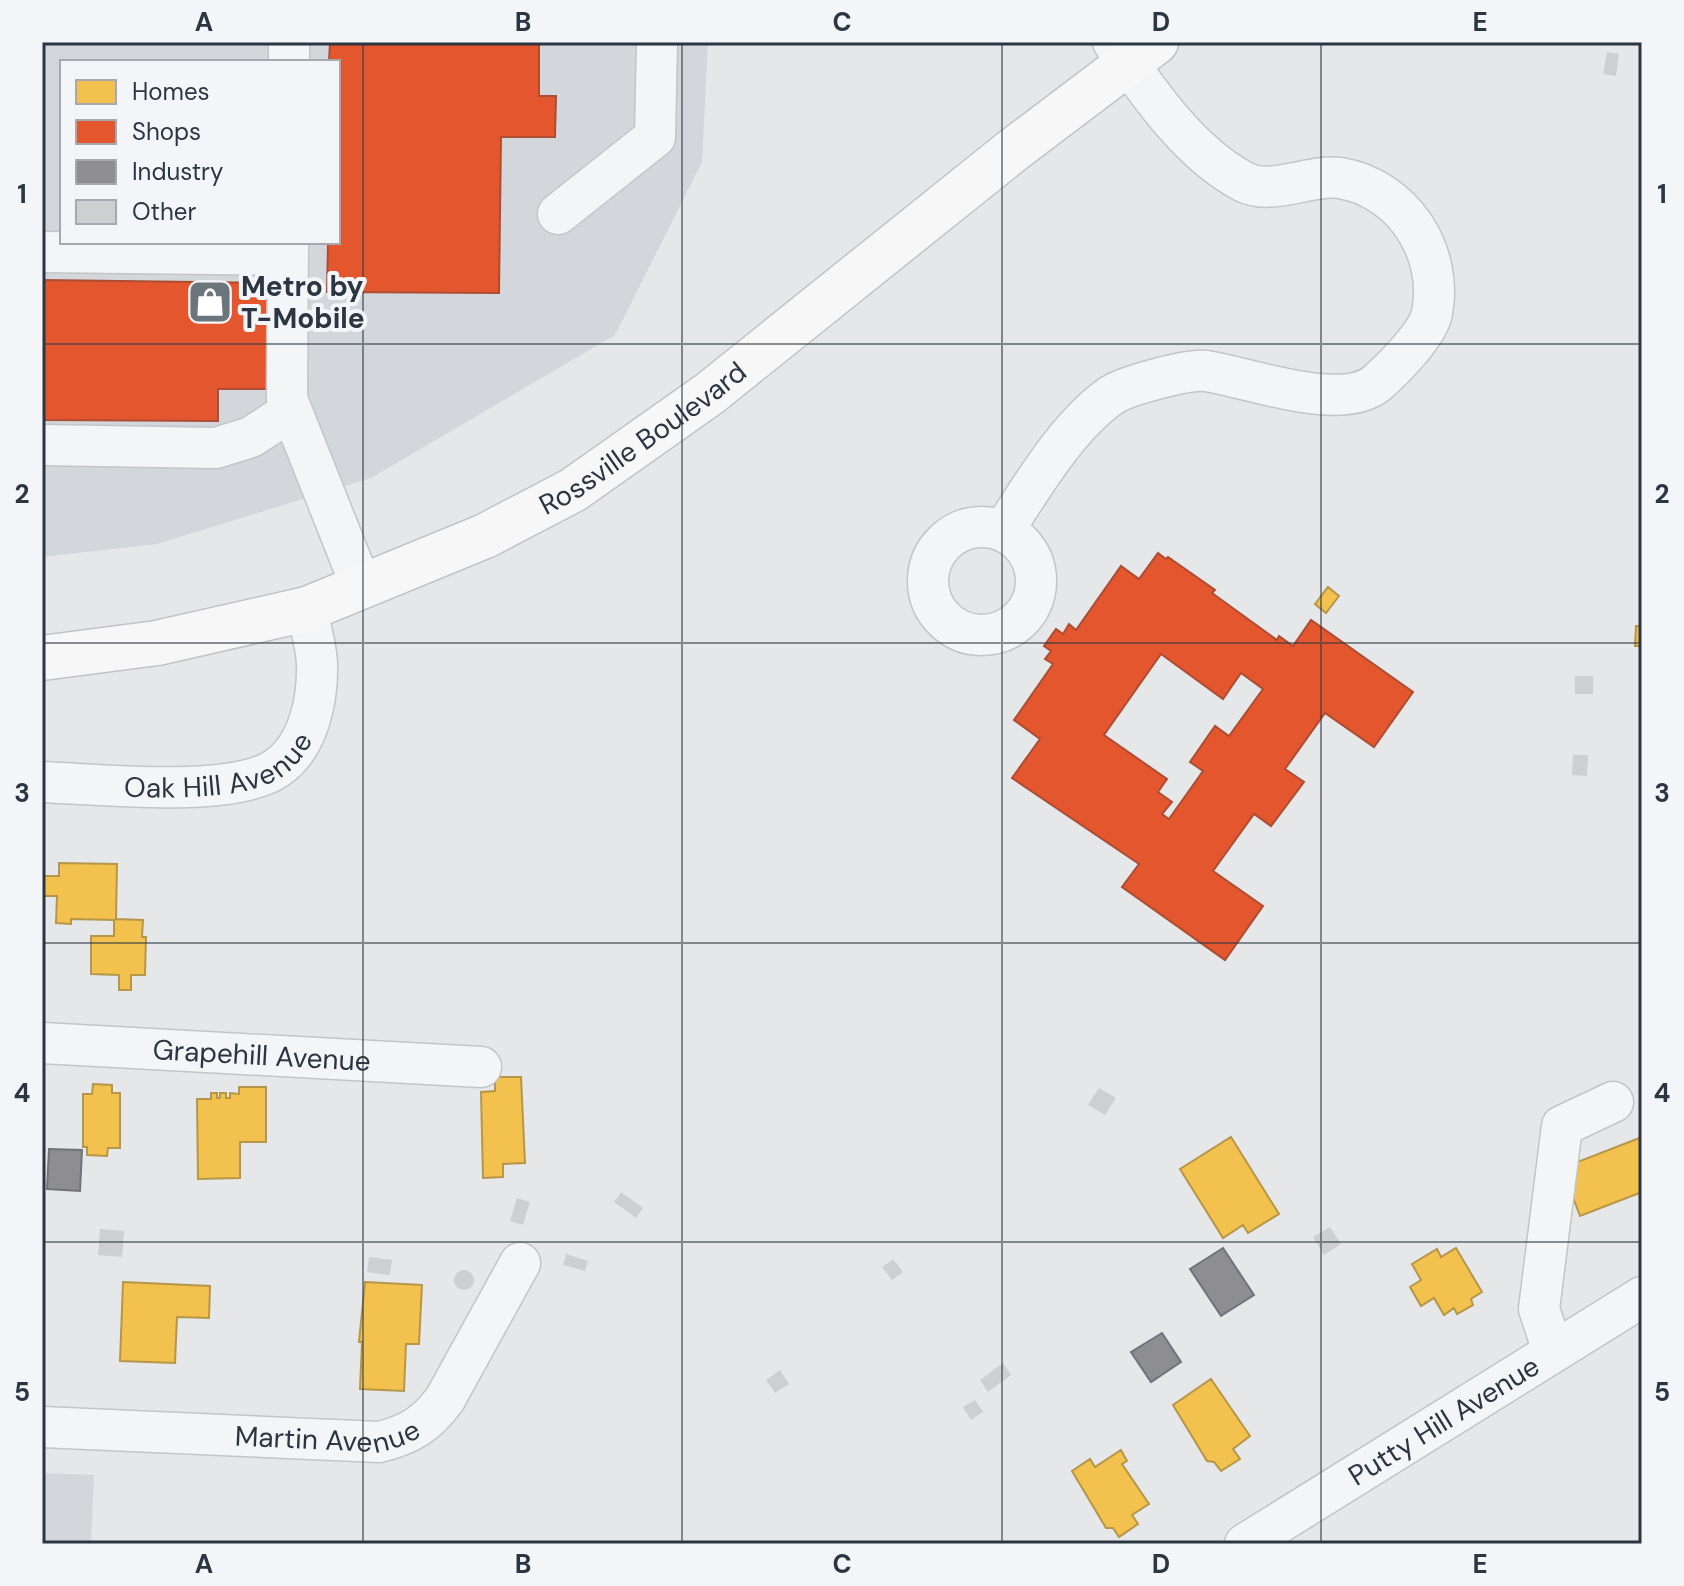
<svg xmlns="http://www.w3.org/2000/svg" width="1684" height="1586" viewBox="0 0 1684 1586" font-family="'DM Sans',sans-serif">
<rect width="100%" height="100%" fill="#e5e7e9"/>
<!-- built -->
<path fill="#d3d7dc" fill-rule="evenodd" d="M 42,42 L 708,42 L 702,162 L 615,335 L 371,478 L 157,544 L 42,557 ZM 62,62 L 338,62 L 338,242 L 62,242 Z
M 42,1473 L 94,1475 L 91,1544 L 42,1544 Z"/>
<!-- homes -->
<path fill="#f2c14e" stroke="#b6974a" stroke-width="2" d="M 1328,587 L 1339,596 L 1326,613 L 1315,604 Z
M 1642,622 L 1642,646 L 1635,646 L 1636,626 L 1642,626 Z
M 59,863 L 117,864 L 116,919 L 143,920 L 142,937 L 146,937 L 145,975 L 131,975 L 131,990 L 119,990 L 119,975 L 91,974 L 91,936 L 114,936 L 114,920 L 71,919 L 71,924 L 56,923 L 57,896 L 43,896 L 44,876 L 59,876 Z
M 495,1077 L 521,1077 L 525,1163 L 503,1164 L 503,1177 L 483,1178 L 481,1092 L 495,1091 Z
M 93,1084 L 112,1085 L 112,1093 L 120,1093 L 120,1148 L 108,1148 L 107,1156 L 87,1155 L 87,1147 L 83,1147 L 83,1094 L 92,1094 Z
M 239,1087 L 266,1087 L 266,1142 L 240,1142 L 240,1178 L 198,1179 L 197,1099 L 211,1099 L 211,1093 L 217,1093 L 217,1098 L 220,1098 L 220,1093 L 226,1093 L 226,1098 L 230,1098 L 230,1093 L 239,1094 Z
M 1231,1137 L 1279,1214 L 1248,1233 L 1243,1225 L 1223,1238 L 1180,1169 Z
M 1642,1137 L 1642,1192 L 1580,1216 L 1562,1168 Z
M 1456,1248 L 1482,1292 L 1471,1299 L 1473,1305 L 1457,1314 L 1454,1308 L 1444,1315 L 1434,1298 L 1421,1306 L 1410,1287 L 1421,1280 L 1412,1264 L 1437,1249 L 1441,1257 Z
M 123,1282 L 210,1286 L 209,1318 L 177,1317 L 175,1363 L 120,1361 Z
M 365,1282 L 422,1285 L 419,1344 L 406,1344 L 404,1391 L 360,1389 L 362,1342 L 359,1342 Z
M 1211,1379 L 1250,1436 L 1233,1449 L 1240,1459 L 1221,1471 L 1214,1462 L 1207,1461 L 1173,1405 Z
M 1121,1450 L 1127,1461 L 1122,1464 L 1149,1504 L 1132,1515 L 1138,1524 L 1119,1537 L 1113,1528 L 1106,1528 L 1072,1471 L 1090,1459 L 1095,1467 Z"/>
<!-- shops -->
<path fill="#e4572e" stroke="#ac4d34" stroke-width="2" fill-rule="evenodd" d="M 330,42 L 539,42 L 539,96 L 556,96 L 555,137 L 501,137 L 499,293 L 327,292 L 328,242 L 338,242 L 338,62 L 329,62 Z
M 42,280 L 278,283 L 277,389 L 218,389 L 218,421 L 42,420 Z
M 1158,553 L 1166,559 L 1168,557 L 1215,590 L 1212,593 L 1277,640 L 1279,636 L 1293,646 L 1311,620 L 1413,692 L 1374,747 L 1325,713 L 1285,769 L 1304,782 L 1271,826 L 1254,814 L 1213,871 L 1263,906 L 1225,960 L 1122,887 L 1139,864 L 1012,778 L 1040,739 L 1014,720 L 1053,664 L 1045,659 L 1051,651 L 1044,646 L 1056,629 L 1063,634 L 1069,624 L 1076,630 L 1121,566 L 1139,579 ZM 1161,654 L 1223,699 L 1241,673 L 1263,689 L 1229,736 L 1215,726 L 1190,762 L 1203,771 L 1169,819 L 1162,814 L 1172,802 L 1158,792 L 1167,779 L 1104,735 Z"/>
<!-- industry -->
<path fill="#8d8d92" stroke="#70737a" stroke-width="2" d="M 49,1149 L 82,1150 L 80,1191 L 47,1189 Z
M 1223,1248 L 1254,1295 L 1221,1316 L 1190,1269 Z
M 1162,1333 L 1181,1362 L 1151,1382 L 1131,1352 Z"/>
<!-- building -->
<path fill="#cdcfd1" d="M 1607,52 L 1619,54 L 1616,76 L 1603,74 Z
M 1575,676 L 1593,676 L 1593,694 L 1575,694 Z
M 1573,755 L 1588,755 L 1587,776 L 1572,775 Z
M 1099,1088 L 1116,1098 L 1105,1115 L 1088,1105 Z
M 621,1192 L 643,1208 L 636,1218 L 614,1202 Z
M 517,1198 L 530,1202 L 523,1225 L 510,1221 Z
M 1330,1227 L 1341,1244 L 1324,1255 L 1313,1237 Z
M 100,1229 L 124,1231 L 122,1257 L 98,1255 Z
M 566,1254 L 588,1261 L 585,1271 L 563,1265 Z
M 369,1257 L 392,1260 L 390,1275 L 367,1272 Z
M 893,1259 L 903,1272 L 892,1280 L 882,1267 Z
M454 1280a10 10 0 1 1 20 0a10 10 0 1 1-20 0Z
M 1003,1363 L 1011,1375 L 988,1392 L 980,1380 Z
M 780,1370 L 789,1384 L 775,1393 L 766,1380 Z
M 975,1400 L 983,1412 L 971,1420 L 963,1407 Z"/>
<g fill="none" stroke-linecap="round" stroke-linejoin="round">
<!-- minor casing -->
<g stroke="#c3c5c7" stroke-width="43">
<g id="minor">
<path d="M 289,62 L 289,42"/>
<path d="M 558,214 L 655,137 L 657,42"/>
<path d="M 288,242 L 287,399 L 362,588"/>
<path d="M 42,252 L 287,255"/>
<path d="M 42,445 L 216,448 L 251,437 L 291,411"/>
<circle cx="982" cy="581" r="54"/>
<path d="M 1003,531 C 1032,487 1068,425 1112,395 C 1128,385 1188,369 1206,371 C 1247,377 1341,413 1377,383 C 1393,369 1428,334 1432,313 C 1444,251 1402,188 1340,178 C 1311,174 1271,196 1244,182 C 1189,153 1148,92 1113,42"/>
<path id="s1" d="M 42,782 C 99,784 232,799 277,768 C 309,746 318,699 317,663 C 316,645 310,626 307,609"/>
<path id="s2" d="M 42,1043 L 481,1067"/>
<path d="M 1553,1351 L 1539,1309 L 1562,1126 L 1613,1102"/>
<path id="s3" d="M 42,1427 L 379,1442 C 409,1435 427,1424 445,1399 L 520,1263"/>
<path id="s4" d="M 1245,1544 L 1642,1297"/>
</g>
</g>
<!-- major casing -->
<g stroke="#c1c4c7" stroke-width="47">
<g id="major">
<path id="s5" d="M 42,658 L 157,643 L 307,609 L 485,536 L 573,490 L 709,394 L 1012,151 L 1156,42"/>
</g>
</g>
<!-- minor -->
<use href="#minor" stroke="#f4f5f6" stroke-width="40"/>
<!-- major -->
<use href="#major" stroke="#f7f7f8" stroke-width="44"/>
</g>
<!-- grid -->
<path fill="none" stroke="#2b3642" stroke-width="2" stroke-opacity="0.55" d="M 363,42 L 363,1544M 682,42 L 682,1544M 1002,42 L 1002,1544M 1321,42 L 1321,1544M 42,344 L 1642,344M 42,643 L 1642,643M 42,943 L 1642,943M 42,1242 L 1642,1242"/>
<!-- icons -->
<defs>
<g id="shop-square" transform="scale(2.3)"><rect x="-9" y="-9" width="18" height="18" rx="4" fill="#6c747c" stroke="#f3f5f8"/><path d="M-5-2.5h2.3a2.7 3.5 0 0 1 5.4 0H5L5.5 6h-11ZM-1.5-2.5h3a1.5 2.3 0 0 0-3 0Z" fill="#fff"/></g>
</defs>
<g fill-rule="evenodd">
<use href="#shop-square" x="210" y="302"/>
</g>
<g text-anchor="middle" stroke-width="8" stroke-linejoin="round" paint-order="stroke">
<!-- poi labels -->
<g font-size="28" font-weight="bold" fill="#2b3642" stroke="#f3f5f8" text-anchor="start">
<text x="241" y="296">Metro by<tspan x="241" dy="32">T-Mobile</tspan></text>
</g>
<!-- street labels -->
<g font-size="28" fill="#2b3642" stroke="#f3f5f8">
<text dy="10" stroke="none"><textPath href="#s5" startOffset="648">Rossville Boulevard</textPath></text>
<text dy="10" stroke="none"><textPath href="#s1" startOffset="182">Oak Hill Avenue</textPath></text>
<text dy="10" stroke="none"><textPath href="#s2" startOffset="220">Grapehill Avenue</textPath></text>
<text dy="10" stroke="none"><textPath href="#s4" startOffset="234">Putty Hill Avenue</textPath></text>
<text dy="10" stroke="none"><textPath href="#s3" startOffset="286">Martin Avenue</textPath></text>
</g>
</g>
<!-- border -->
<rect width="1684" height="1586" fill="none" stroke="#f3f5f8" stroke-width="88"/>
<!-- legend -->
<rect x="60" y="60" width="280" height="184" fill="#f3f5f8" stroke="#a3a9af" stroke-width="2"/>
<rect x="76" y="80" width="40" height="24" fill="#f2c14e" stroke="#a3a9af" stroke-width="2"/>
<text x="132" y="100" font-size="24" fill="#2b3642">Homes</text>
<rect x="76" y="120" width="40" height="24" fill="#e4572e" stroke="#a3a9af" stroke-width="2"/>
<text x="132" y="140" font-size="24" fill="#2b3642">Shops</text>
<rect x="76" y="160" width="40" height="24" fill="#8d8d92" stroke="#a3a9af" stroke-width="2"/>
<text x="132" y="180" font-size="24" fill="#2b3642">Industry</text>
<rect x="76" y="200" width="40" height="24" fill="#cdcfd1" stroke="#a3a9af" stroke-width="2"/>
<text x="132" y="220" font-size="24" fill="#2b3642">Other</text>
<rect x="44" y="44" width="1596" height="1498" fill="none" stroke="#2b3642" stroke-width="3"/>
<g font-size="26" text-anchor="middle" font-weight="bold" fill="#2b3642">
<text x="204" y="31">A</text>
<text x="523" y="31">B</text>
<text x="842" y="31">C</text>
<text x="1161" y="31">D</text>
<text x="1480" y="31">E</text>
<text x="22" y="203">1</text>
<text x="1662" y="203">1</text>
<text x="22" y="503">2</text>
<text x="1662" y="503">2</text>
<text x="22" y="802">3</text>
<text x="1662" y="802">3</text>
<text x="22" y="1102">4</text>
<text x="1662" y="1102">4</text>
<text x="22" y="1401">5</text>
<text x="1662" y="1401">5</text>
<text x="204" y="1573">A</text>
<text x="523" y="1573">B</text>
<text x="842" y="1573">C</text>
<text x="1161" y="1573">D</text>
<text x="1480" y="1573">E</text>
</g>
</svg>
